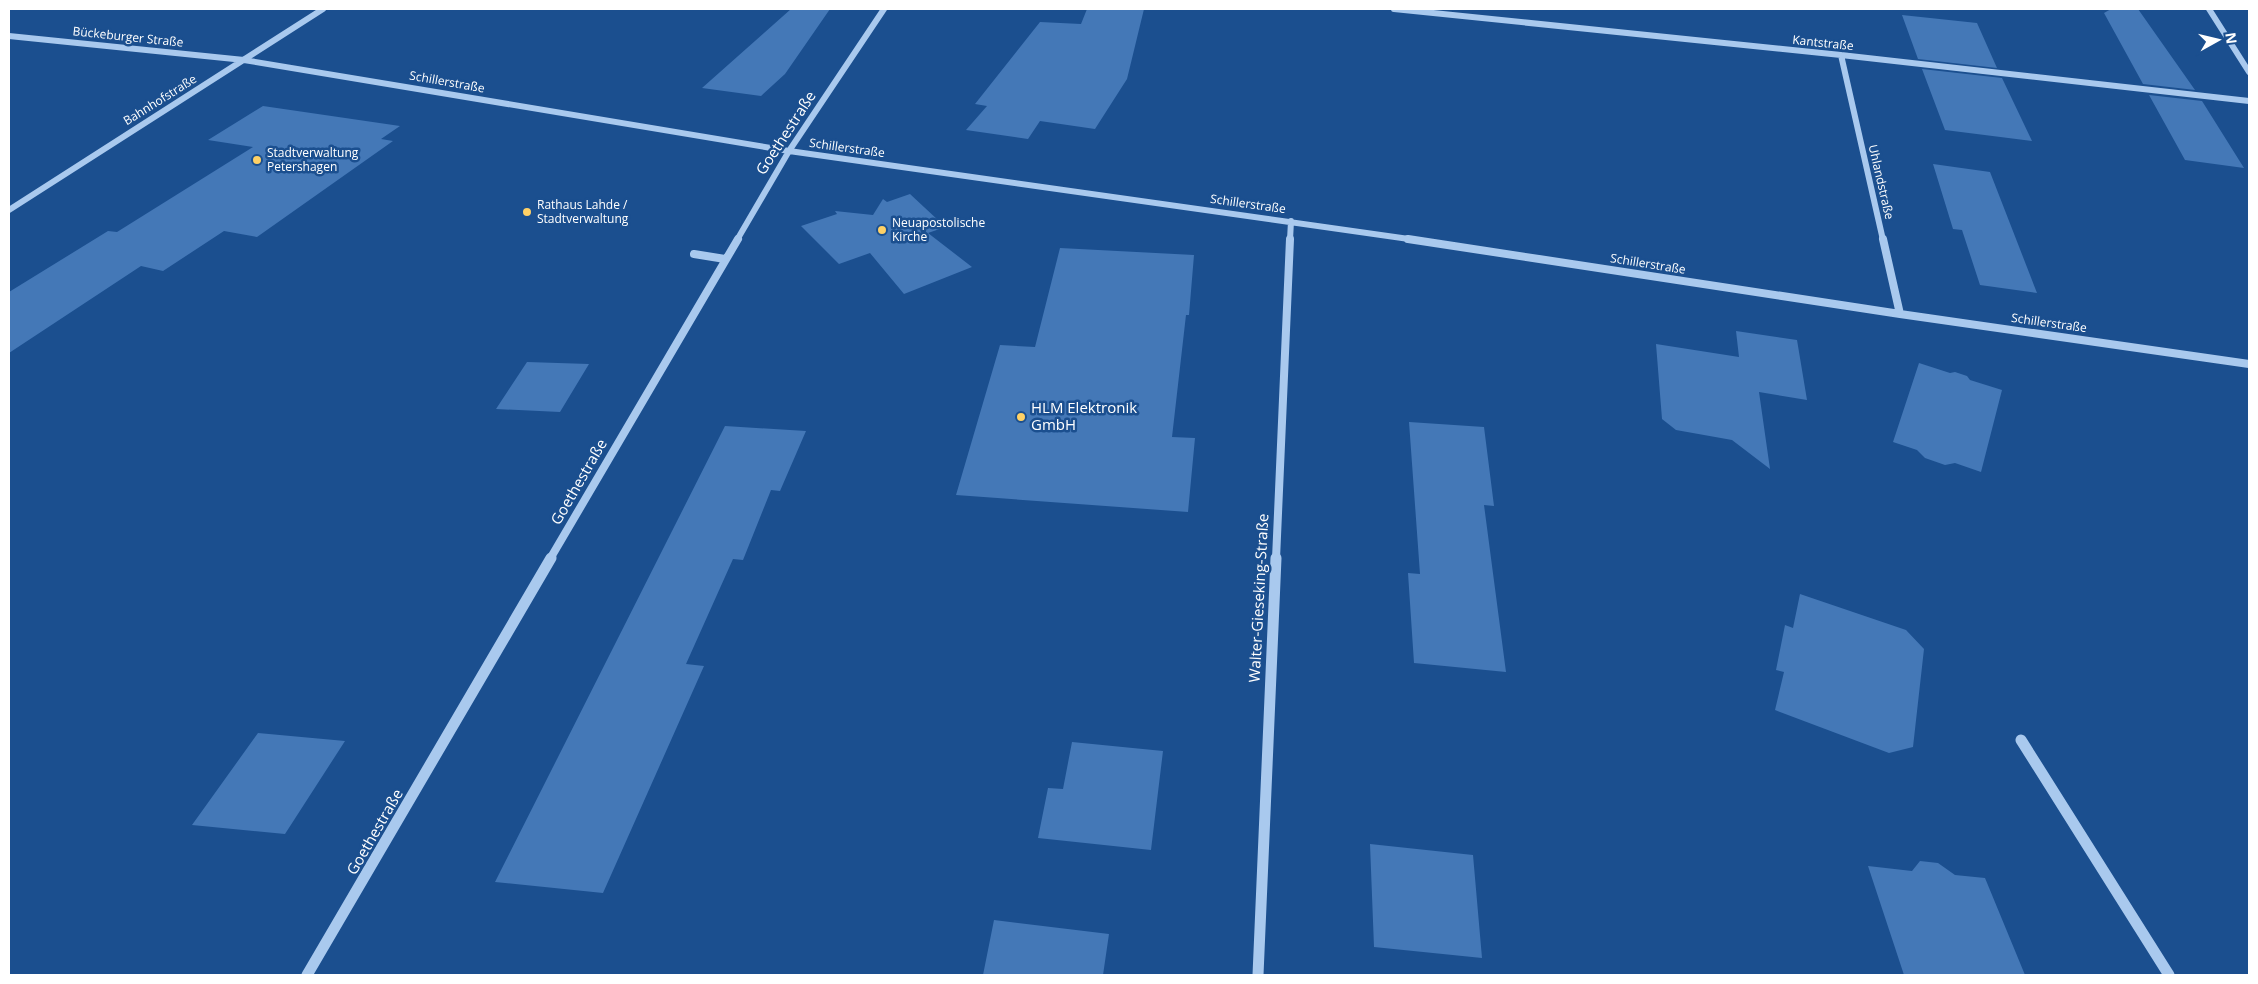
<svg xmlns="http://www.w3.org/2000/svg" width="2258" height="984" viewBox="0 0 2258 984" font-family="'Open Sans',sans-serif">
<rect width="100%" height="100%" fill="#1b4f8f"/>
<!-- building -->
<path fill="#4478b7" d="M 791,9 L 830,9 L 785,74 L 761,96 L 702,88 Z
M 1087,9 L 1144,9 L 1127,79 L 1095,129 L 1040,121 L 1028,139 L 966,130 L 987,106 L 975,104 L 1040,22 L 1081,24 Z
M 2111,9 L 2138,9 L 2195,90 L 2143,84 L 2104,13 Z
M 1902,15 L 1977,23 L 1997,68 L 1918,59 Z
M 1922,69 L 2002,78 L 2032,141 L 1945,130 Z
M 2149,95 L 2202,101 L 2244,168 L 2185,160 Z
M 263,106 L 400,126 L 381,139 L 393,141 L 257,237 L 224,231 L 163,271 L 141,266 L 9,353 L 9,292 L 108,231 L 117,232 L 253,147 L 208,140 Z
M 1933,164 L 1990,172 L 2037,293 L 1980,285 L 1962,230 L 1953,229 Z
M 910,194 L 939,221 L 957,223 L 928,233 L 972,267 L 904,294 L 870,253 L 839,264 L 801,226 L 837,214 L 835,211 L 873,215 L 883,199 L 887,202 Z
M 1060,248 L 1194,255 L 1189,315 L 1186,315 L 1172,437 L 1195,438 L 1188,512 L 956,495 L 1000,345 L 1035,347 Z
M 1736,331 L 1797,340 L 1807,400 L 1759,392 L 1770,469 L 1732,440 L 1676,430 L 1662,419 L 1656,344 L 1739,357 Z
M 527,362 L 589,364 L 560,412 L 496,409 Z
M 1919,363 L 1950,373 L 1955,372 L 1967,376 L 1970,380 L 2002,390 L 1981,472 L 1955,463 L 1945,465 L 1925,458 L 1917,450 L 1893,442 Z
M 1409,422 L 1484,427 L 1494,506 L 1484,505 L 1506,672 L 1414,663 L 1408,573 L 1420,574 Z
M 725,426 L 806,431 L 780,491 L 771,490 L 743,560 L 733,559 L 686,664 L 704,666 L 603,893 L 495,882 Z
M 1800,594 L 1906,630 L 1924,649 L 1913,747 L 1889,753 L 1775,710 L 1784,672 L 1776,670 L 1785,625 L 1793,628 Z
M 258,733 L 345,741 L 285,834 L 192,825 Z
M 1072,742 L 1163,751 L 1151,850 L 1038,838 L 1048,788 L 1063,789 Z
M 1370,844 L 1473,855 L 1482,958 L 1374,947 Z
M 1920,861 L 1938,863 L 1955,875 L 1985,878 L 2025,975 L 1904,975 L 1868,866 L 1912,871 Z
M 994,920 L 1109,934 L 1103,975 L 983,975 Z"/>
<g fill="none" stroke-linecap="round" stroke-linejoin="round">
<!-- minor-far2 -->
<path stroke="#a9c9ee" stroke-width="6" d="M 1394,9 L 1841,55 L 2249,101
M 2209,9 L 2249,72
M 9,36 L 244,60 L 789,151 L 1416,240
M 1841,55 L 1883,240
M 9,210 L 323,9
M 737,240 L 789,151 L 884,9
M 1290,240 L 1291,221"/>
<!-- minor-far1 -->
<path stroke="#a9c9ee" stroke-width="8" d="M 1408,239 L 1900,314 L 2249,364
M 1883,239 L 1900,314
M 694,254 L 725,259
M 550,559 L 738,239
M 1276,559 L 1290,239"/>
<!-- minor -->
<path stroke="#a9c9ee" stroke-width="11" d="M 2021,740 L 2169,975
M 307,975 L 551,558
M 1258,975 L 1276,558"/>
</g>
<!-- markers -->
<g fill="#ffd166" stroke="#1b4f8f" stroke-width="2">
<circle cx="257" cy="160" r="5"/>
<circle cx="527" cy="212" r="5"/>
<circle cx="882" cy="230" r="5"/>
<circle cx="1021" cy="417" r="5"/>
</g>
<g text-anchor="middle" stroke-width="5" stroke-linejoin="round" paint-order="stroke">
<!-- far-street labels -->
<g font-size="12" fill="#fff" stroke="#1b4f8f">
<text transform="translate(128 37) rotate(6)" y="4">Bückeburger Straße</text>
<text transform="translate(1823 43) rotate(6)" y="4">Kantstraße</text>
<text transform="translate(447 82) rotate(10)" y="4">Schillerstraße</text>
<text transform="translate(160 100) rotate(-32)" y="4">Bahnhofstraße</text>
<text transform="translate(847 148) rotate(8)" y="4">Schillerstraße</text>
<text transform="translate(1881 182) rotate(77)" y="4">Uhlandstraße</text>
<text transform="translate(1248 204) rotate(8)" y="4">Schillerstraße</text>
<text transform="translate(1648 264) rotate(9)" y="4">Schillerstraße</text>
<text transform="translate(2049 323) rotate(8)" y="4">Schillerstraße</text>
</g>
<!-- far-poi labels -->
<g font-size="12" fill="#fff" stroke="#1b4f8f" text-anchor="start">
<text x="267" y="157">Stadtverwaltung<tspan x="267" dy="14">Petershagen</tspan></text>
<text x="537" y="209">Rathaus Lahde /<tspan x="537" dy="14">Stadtverwaltung</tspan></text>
<text x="892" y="227">Neuapostolische<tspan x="892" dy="14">Kirche</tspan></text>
</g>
<!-- street labels -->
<g font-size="15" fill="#fff" stroke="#1b4f8f">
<text transform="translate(786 133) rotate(-57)" y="5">Goethestraße</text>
<text transform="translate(579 482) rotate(-60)" y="5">Goethestraße</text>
<text transform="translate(1259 598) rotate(-87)" y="5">Walter-Gieseking-Straße</text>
<text transform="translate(375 832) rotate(-60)" y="5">Goethestraße</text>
</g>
<!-- poi labels -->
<g font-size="15" fill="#fff" stroke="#1b4f8f" text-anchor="start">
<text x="1031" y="413">HLM Elektronik<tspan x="1031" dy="17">GmbH</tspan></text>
</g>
</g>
<!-- border -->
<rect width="2258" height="984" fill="none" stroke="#ffffff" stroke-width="20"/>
<!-- north arrow -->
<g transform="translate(2218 40) rotate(82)" stroke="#1b4f8f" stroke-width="4" paint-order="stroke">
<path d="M0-4L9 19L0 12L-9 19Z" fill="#ffffff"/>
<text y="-8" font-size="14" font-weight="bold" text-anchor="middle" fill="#ffffff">N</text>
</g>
</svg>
